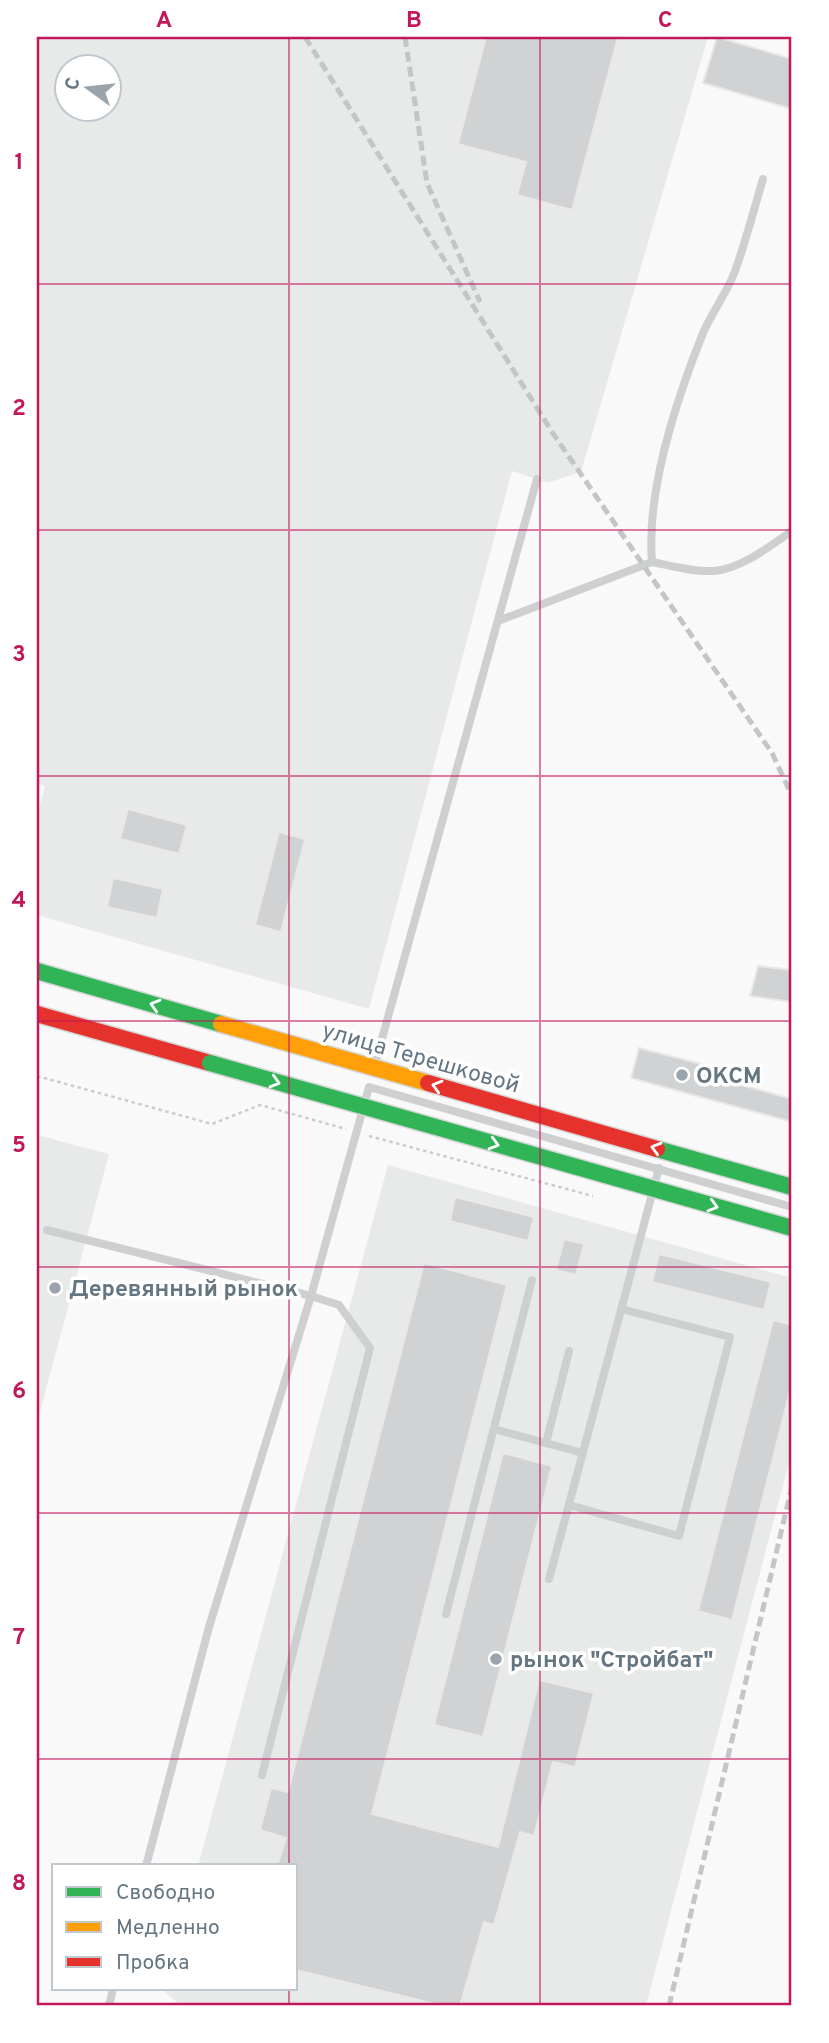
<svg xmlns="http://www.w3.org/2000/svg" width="829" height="2043" viewBox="0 0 829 2043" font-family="Overpass,sans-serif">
<rect width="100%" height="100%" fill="#f9f9f9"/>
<!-- built -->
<path fill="#e8e9e9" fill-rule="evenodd" d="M 37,37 L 708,37 L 581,472 L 547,483 L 512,471 L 369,1009 L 37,915 L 37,816 L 45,786 L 37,783 ZM 66,66 L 108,66 L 108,108 L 66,108 Z
M 37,1135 L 109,1154 L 37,1423 Z
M 388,1165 L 792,1278 L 792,1451 L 646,2006 L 181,2006 L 164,1991 L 165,1989 L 296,1989 L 296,1866 L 198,1866 Z"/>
<!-- building -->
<path fill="#d0d2d3" stroke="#e8e8e8" stroke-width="2" d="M 486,37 L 618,37 L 572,210 L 517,195 L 526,162 L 458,144 Z
M 717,37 L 792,59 L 792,109 L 703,83 Z
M 128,809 L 187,825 L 179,854 L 120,839 Z
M 279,832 L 305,839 L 281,932 L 255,925 Z
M 113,878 L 163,889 L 157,918 L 107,907 Z
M 758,966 L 792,970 L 792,1002 L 750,996 Z
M 639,1048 L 733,1072 L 731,1082 L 792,1099 L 792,1122 L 631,1078 Z
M 455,1197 L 534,1217 L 528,1241 L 450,1221 Z
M 564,1239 L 584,1244 L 576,1275 L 556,1270 Z
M 659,1254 L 771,1282 L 764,1310 L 652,1282 Z
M 424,1263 L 507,1285 L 372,1814 L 498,1847 L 539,1680 L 594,1693 L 575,1767 L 553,1762 L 534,1836 L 520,1832 L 494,1925 L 484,1922 L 460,2006 L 443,2006 L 296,1970 L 296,1866 L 277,1866 L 286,1838 L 260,1830 L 271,1788 L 288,1792 Z
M 773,1320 L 792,1325 L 792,1383 L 732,1620 L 698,1611 Z
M 503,1453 L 552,1466 L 483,1737 L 434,1725 Z"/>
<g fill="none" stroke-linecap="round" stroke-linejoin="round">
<!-- fast casing -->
<g stroke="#d5d6d7" stroke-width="19">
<path id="fast" d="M 37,971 L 221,1024"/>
</g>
<!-- jam casing -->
<g stroke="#d5d6d7" stroke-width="19">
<path id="jam" d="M 37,1014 L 210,1063"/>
</g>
<!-- path -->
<path stroke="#cbcccd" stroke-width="2.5" stroke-dasharray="3.5 3.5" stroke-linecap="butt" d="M 37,1076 L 212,1124 L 260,1105 L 346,1129
M 369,1136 L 593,1196"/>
<!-- lane -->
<path stroke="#cecfd0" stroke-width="8" d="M 652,562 C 646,491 677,398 703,333 C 712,312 727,293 735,271 C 746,241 754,209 763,179
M 498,621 L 652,562 C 672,566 693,572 713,571 C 739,570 772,545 792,531
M 375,1064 L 537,479
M 47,1230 L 311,1296 L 369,1087 L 792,1207
M 494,1429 L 583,1453
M 546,1443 L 569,1351
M 569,1505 L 679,1536 L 730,1337 L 621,1309
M 549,1579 L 659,1168
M 446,1614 L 532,1280
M 146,1866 L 209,1627 L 311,1296 L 339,1305 L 370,1348 L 262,1775
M 109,2006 L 113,1989"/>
<!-- fast -->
<use href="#fast" stroke="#30b455" stroke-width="16"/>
<!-- jam -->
<use href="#jam" stroke="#e5322d" stroke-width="16"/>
<!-- rail -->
<path stroke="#c3c5c6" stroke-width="5" stroke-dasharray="10 5" stroke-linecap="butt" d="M 305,37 L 552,432 L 772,753 L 792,796
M 405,37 L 427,183 L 480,302
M 669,2006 L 792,1486"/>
<!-- fast-bridge casing -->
<g stroke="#d5d6d7" stroke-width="19" stroke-linecap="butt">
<path id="fast-bridge" d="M 210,1063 L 792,1228
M 657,1149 L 792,1187"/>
</g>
<!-- slow-bridge casing -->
<g stroke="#d5d6d7" stroke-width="19" stroke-linecap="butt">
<path id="slow-bridge" d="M 221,1024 L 428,1083"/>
</g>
<!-- jam-bridge casing -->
<g stroke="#d5d6d7" stroke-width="19" stroke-linecap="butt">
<path id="jam-bridge" d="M 428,1083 L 657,1149"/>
</g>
<!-- fast-bridge -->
<use href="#fast-bridge" stroke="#30b455" stroke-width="16"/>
<!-- slow-bridge -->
<use href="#slow-bridge" stroke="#ff9f0a" stroke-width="16"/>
<!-- jam-bridge -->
<use href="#jam-bridge" stroke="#e5322d" stroke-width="16"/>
</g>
<!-- one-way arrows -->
<defs><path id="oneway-chevron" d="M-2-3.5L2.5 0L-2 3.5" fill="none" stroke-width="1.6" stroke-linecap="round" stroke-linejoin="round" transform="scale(1.75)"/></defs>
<g stroke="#fff">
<use href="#oneway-chevron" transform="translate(155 1005) rotate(-164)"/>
<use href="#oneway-chevron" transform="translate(275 1082) rotate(16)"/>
<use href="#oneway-chevron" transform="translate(437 1086) rotate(-164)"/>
<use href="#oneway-chevron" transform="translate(494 1144) rotate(16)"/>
<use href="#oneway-chevron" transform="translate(656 1148) rotate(-164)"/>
<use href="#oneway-chevron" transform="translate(713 1206) rotate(16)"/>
</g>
<!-- grid -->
<path fill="none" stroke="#c2185b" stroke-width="2" stroke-opacity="0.55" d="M 289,37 L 289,1866M 540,37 L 540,2006M 37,284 L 792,284M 37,530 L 792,530M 37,776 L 792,776M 37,1021 L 792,1021M 37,1267 L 792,1267M 37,1513 L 792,1513M 37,1759 L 792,1759M 289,1989 L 289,2006"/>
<!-- markers -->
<g fill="#99a4ac" stroke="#fff" stroke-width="2.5">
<circle cx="682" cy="1075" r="7"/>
<circle cx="55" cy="1288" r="7"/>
<circle cx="496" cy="1659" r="7"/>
</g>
<g text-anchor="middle" stroke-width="7" stroke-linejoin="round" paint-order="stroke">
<!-- street labels -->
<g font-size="23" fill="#657683" stroke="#fff">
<text transform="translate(421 1057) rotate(16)" y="8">улица Терешковой</text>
</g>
<!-- poi labels -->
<g font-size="23" font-weight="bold" fill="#657683" stroke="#fff" text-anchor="start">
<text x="696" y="1083">ОКСМ</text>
<text x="69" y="1296">Деревянный рынок</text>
<text x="510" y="1667">рынок "Стройбат"</text>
</g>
</g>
<!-- border -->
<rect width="829" height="2043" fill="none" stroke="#ffffff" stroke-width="77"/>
<!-- legend -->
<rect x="52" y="1864" width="245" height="126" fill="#ffffff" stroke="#c1c8cd" stroke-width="2"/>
<rect x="66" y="1887" width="35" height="10" fill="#30b455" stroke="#c1c8cd" stroke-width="2"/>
<text x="116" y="1899" font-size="21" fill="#657683">Свободно</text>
<rect x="66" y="1922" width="35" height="10" fill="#ff9f0a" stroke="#c1c8cd" stroke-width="2"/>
<text x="116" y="1934" font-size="21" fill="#657683">Медленно</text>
<rect x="66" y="1957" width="35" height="10" fill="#e5322d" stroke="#c1c8cd" stroke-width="2"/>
<text x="116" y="1969" font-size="21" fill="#657683">Пробка</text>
<!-- north arrow -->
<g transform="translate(88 88) rotate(285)"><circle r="33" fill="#ffffff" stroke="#c1c8cd" stroke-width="2"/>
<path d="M0-5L12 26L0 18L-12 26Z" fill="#99a4ac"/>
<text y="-10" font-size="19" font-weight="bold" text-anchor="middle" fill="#657683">С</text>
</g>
<rect x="38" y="38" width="752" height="1966" fill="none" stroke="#c2185b" stroke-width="2.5"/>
<g font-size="23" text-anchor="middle" font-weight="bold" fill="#c2185b">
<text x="164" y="27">A</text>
<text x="414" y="27">B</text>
<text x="665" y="27">C</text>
<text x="19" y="169">1</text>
<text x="19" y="415">2</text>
<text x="19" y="661">3</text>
<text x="19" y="907">4</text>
<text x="19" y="1152">5</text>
<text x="19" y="1398">6</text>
<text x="19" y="1644">7</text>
<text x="19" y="1890">8</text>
</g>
</svg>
